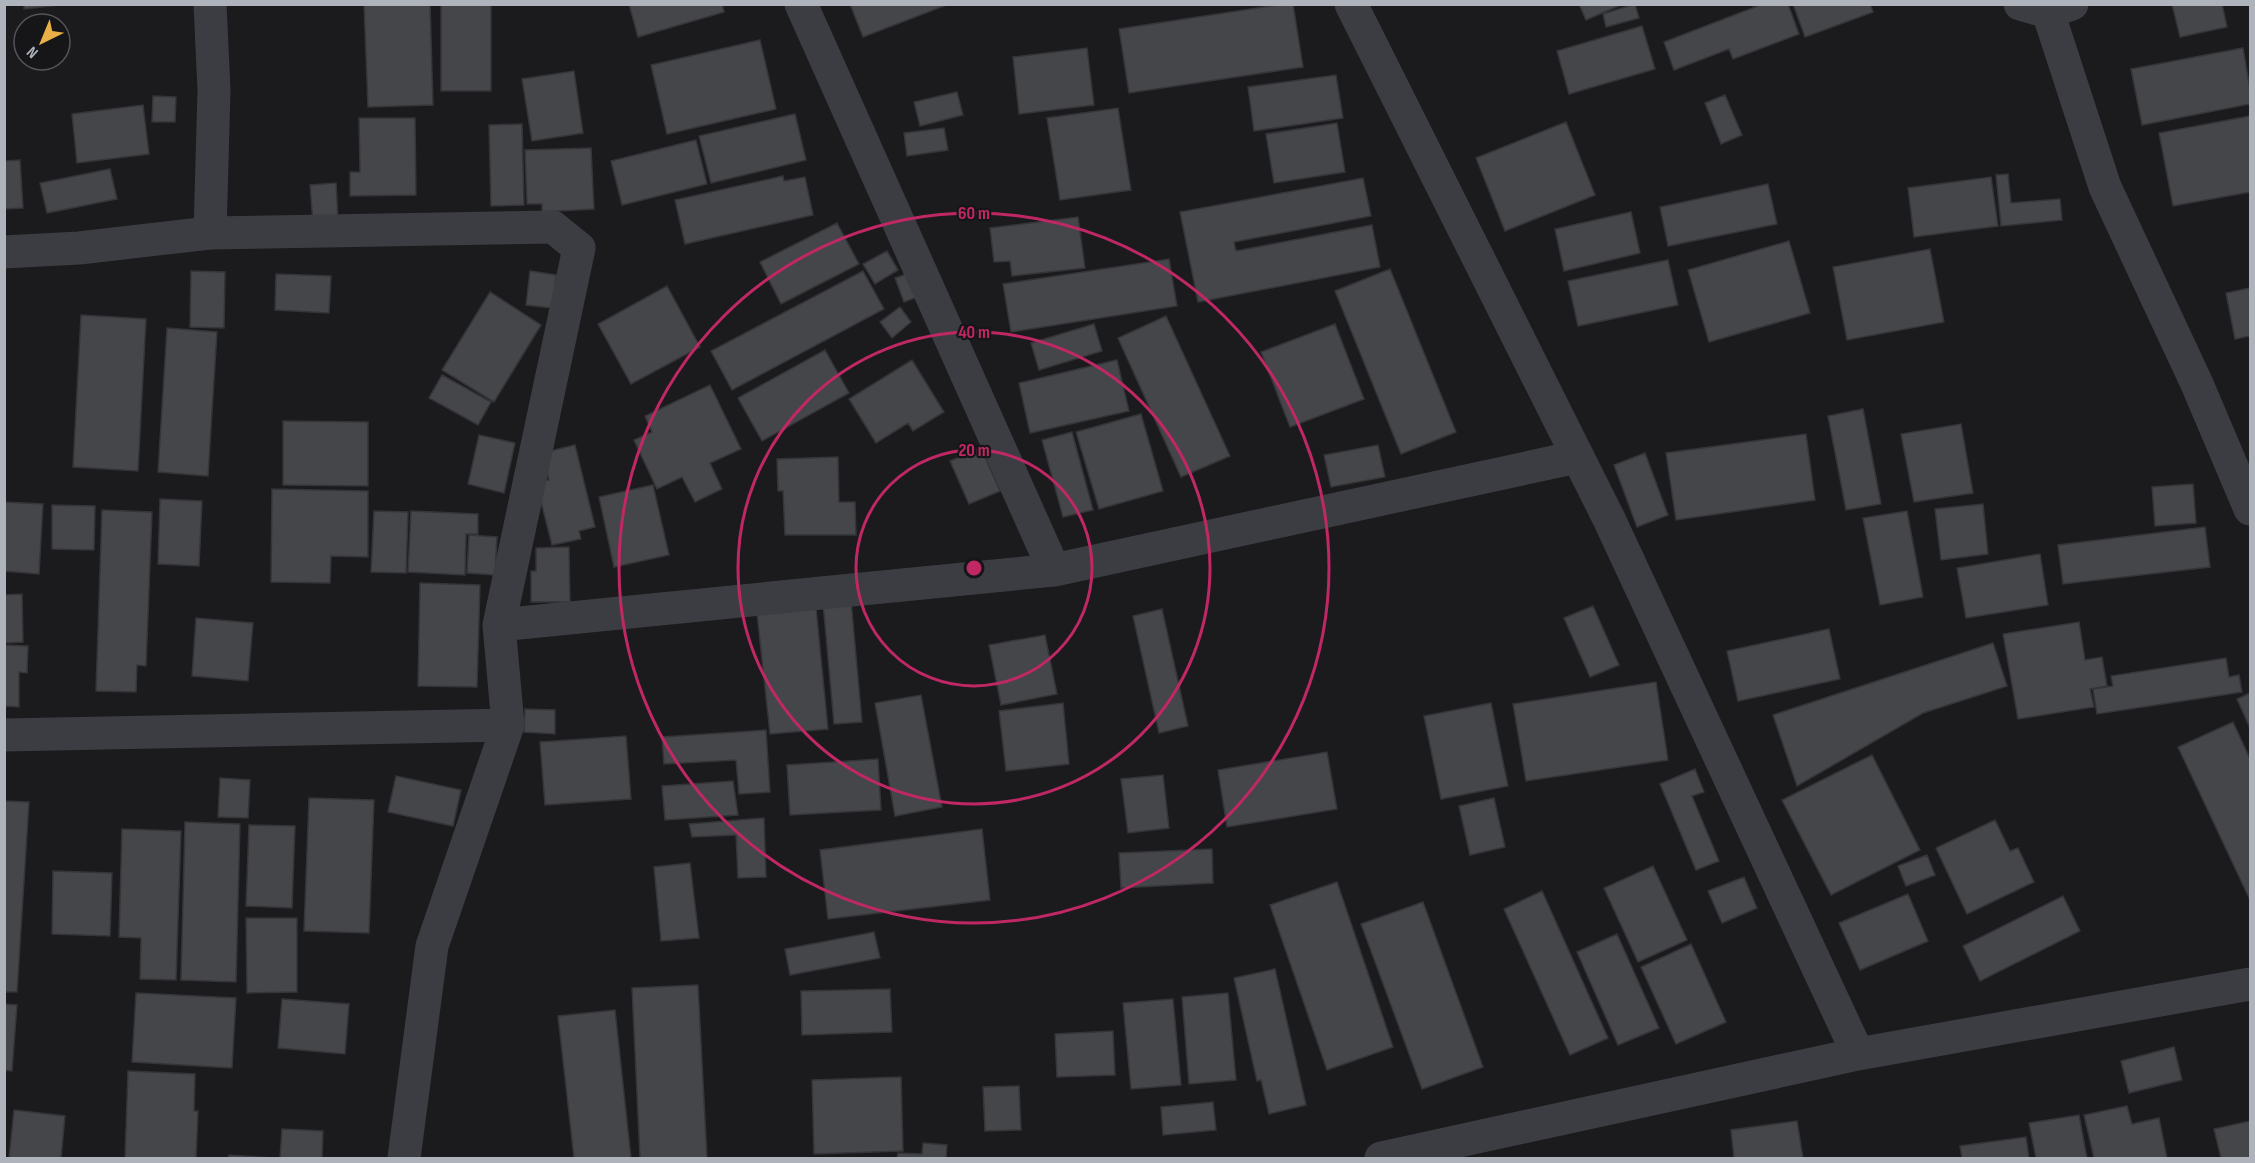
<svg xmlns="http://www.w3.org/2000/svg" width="2255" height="1163" viewBox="0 0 2255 1163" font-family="'Sofia Sans Condensed',sans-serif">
<rect width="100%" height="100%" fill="#1b1b1d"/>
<!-- building -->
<path fill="#45464a" stroke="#353539" stroke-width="1.5" d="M 24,4 L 68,4 L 24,9 Z
M 364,4 L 430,4 L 433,105 L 368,107 Z
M 441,4 L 491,4 L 491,91 L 441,91 Z
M 629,4 L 722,4 L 724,12 L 638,37 Z
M 850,4 L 949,4 L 863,37 Z
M 1284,4 L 1293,4 L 1303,67 L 1129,93 L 1119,29 Z
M 1579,4 L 1620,4 L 1621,5 L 1586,20 Z
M 1635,4 L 1639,18 L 1606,27 L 1603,14 Z
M 1763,4 L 1788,4 L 1799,34 L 1733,59 L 1729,49 L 1674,70 L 1664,42 Z
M 1793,4 L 1870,4 L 1873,12 L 1805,37 Z
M 2172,4 L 2222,4 L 2227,27 L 2180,37 Z
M 1642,26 L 1655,69 L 1569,94 L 1557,51 Z
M 760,40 L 776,109 L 667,134 L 651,65 Z
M 1087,48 L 1094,105 L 1019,114 L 1013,57 Z
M 2243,48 L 2250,89 L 2250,104 L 2142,125 L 2131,69 Z
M 574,71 L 583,133 L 532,141 L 522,79 Z
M 1336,75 L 1343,118 L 1254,131 L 1248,87 Z
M 957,92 L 963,115 L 920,126 L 914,102 Z
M 1725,95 L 1742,135 L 1721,144 L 1705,103 Z
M 153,96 L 176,97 L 175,122 L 152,122 Z
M 143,105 L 149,154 L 77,163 L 72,114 Z
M 1118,108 L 1131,190 L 1060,200 L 1047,118 Z
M 795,114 L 806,160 L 711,183 L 699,136 Z
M 2250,116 L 2250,192 L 2173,206 L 2159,133 Z
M 359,118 L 415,118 L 416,195 L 350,196 L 350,172 L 360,172 Z
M 1566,122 L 1595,195 L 1505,231 L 1476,158 Z
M 1337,123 L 1345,172 L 1274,183 L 1266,134 Z
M 522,124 L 524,205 L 491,206 L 489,125 Z
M 944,128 L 948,150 L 907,156 L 904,133 Z
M 696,140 L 707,184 L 622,205 L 611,161 Z
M 591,148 L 594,209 L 542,212 L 542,204 L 527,204 L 525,150 Z
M 20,160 L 23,208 L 4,209 L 4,161 Z
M 110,169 L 117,199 L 47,213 L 40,183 Z
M 2008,174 L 2011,203 L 2060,199 L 2062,220 L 2001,226 L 1996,175 Z
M 783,176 L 784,181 L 805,177 L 813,215 L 685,244 L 675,200 Z
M 1991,177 L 1998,226 L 1914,237 L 1908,188 Z
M 1363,178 L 1371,216 L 1234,242 L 1236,251 L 1372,225 L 1380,267 L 1198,302 L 1180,212 Z
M 336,183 L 338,221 L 313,223 L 310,185 Z
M 1768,184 L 1777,224 L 1668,246 L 1660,207 Z
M 1631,212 L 1640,253 L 1564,271 L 1555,229 Z
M 1078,217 L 1085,268 L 1012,276 L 1010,261 L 994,262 L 990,228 Z
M 837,223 L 859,264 L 781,304 L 760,262 Z
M 1789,241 L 1810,313 L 1709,342 L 1688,270 Z
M 1930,249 L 1944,322 L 1847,340 L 1833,267 Z
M 887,251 L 898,270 L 875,284 L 863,264 Z
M 1169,259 L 1177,306 L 1011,332 L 1003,284 Z
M 1668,260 L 1678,305 L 1578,326 L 1568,281 Z
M 1390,269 L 1456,432 L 1401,454 L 1335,291 Z
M 191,271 L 225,272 L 224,328 L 190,327 Z
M 530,271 L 556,275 L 552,308 L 526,305 Z
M 863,271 L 884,309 L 732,390 L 711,351 Z
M 913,272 L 922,295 L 904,302 L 895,278 Z
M 276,274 L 331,276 L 329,313 L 275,310 Z
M 667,286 L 700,347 L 631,384 L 598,324 Z
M 2250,288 L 2250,336 L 2235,339 L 2226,293 Z
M 490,292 L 541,325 L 494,402 L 442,370 Z
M 900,307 L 911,322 L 892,338 L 880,322 Z
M 81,315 L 146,319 L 138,471 L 73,467 Z
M 1166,316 L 1230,456 L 1181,477 L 1118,338 Z
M 1094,324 L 1102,351 L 1039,370 L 1031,343 Z
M 1335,324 L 1364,399 L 1290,427 L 1261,352 Z
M 167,328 L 217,332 L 208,476 L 158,472 Z
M 825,350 L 849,393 L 762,441 L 738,398 Z
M 912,360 L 944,412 L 913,431 L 908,423 L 876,443 L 849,399 Z
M 1117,360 L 1129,411 L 1030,433 L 1019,383 Z
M 442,375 L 491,402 L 478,425 L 429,398 Z
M 710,385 L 741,449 L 710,463 L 722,489 L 695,502 L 682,477 L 657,489 L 634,440 L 652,432 L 645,416 Z
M 1863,409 L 1881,504 L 1846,510 L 1828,416 Z
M 1141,414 L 1163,491 L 1099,509 L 1076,432 Z
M 283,421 L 368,422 L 368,486 L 283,485 Z
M 1961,424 L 1973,493 L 1914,502 L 1901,434 Z
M 1072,432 L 1093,510 L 1063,517 L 1042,440 Z
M 1806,434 L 1815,500 L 1676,520 L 1666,453 Z
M 479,435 L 515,443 L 504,493 L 468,484 Z
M 575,445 L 595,527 L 579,531 L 581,539 L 552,545 L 536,482 L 549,480 L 542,453 Z
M 1378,445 L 1385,477 L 1331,487 L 1324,455 Z
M 981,448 L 1000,491 L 969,504 L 950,461 Z
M 1645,453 L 1668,515 L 1637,527 L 1614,465 Z
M 838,457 L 839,502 L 855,502 L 856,535 L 785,535 L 783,491 L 778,491 L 777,459 Z
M 2193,484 L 2196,523 L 2155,526 L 2152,487 Z
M 653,485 L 669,555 L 614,567 L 599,497 Z
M 272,489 L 368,491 L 368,557 L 331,556 L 330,583 L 271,582 Z
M 160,499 L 202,501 L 199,566 L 158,564 Z
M 4,502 L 43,504 L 39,574 L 4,571 Z
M 1983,504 L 1988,554 L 1941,560 L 1935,509 Z
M 52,505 L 95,506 L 94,550 L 52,549 Z
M 102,510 L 152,512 L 146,666 L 137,665 L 136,692 L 96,691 Z
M 374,511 L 408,512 L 406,573 L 371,572 Z
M 411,511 L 478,514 L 478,534 L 466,534 L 465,575 L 408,572 Z
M 1907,511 L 1923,597 L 1880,605 L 1863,518 Z
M 2205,527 L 2210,567 L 2063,584 L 2058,545 Z
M 469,535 L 497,537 L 495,575 L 467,573 Z
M 569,547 L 570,602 L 531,602 L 531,571 L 536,571 L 536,548 Z
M 2040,554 L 2048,605 L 1966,618 L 1957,568 Z
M 420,583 L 480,585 L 477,687 L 418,686 Z
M 22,594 L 23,642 L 4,643 L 4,595 Z
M 851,600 L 862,722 L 834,724 L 823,603 Z
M 1593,606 L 1619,665 L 1590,677 L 1564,618 Z
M 816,607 L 828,729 L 770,734 L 757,613 Z
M 1162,609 L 1188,726 L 1159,733 L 1133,616 Z
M 196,618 L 253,623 L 248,681 L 192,676 Z
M 2079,622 L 2085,660 L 2102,657 L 2107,686 L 2090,689 L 2094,707 L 2018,719 L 2003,634 Z
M 1829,629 L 1840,679 L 1738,701 L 1727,651 Z
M 1045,635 L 1057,694 L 1001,705 L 989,645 Z
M 1993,643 L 2007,686 L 1923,713 L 1797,786 L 1773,715 Z
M 4,645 L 28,646 L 27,673 L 19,672 L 19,707 L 4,706 Z
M 2226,658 L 2229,677 L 2239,675 L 2242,692 L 2097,714 L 2093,689 L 2113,686 L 2111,676 Z
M 1656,682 L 1668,760 L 1526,781 L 1513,704 Z
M 2250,693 L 2250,728 L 2237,699 Z
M 921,695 L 942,807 L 895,816 L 875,703 Z
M 1063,703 L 1069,764 L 1006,771 L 999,711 Z
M 1491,703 L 1508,786 L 1441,799 L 1424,716 Z
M 525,709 L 555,710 L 555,734 L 524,732 Z
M 2233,722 L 2250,759 L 2250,900 L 2178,747 Z
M 766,730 L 770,792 L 739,794 L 736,760 L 664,764 L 662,737 Z
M 626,736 L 631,799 L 545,805 L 540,742 Z
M 1327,752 L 1337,809 L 1227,827 L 1218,770 Z
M 1872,755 L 1920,850 L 1831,895 L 1782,800 Z
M 878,759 L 881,810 L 790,815 L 787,765 Z
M 1695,769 L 1704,792 L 1692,796 L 1719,861 L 1696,870 L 1660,784 Z
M 1163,775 L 1169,828 L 1128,833 L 1121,779 Z
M 396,776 L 461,790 L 453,826 L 388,812 Z
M 220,778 L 250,780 L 248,818 L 218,817 Z
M 733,781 L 738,815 L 665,820 L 662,786 Z
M 309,798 L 374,800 L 369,933 L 304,931 Z
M 1494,798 L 1505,847 L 1470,855 L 1459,806 Z
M 4,801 L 29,802 L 17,992 L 4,992 Z
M 764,818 L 766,877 L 738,878 L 736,835 L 692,837 L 689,824 Z
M 1995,820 L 2010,851 L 2018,848 L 2034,882 L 1967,914 L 1936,848 Z
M 185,822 L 240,824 L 236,982 L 181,980 Z
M 249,825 L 295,826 L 292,908 L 246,906 Z
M 122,829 L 181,831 L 176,980 L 140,979 L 141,938 L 119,937 Z
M 982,829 L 990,900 L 828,919 L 820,850 Z
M 1212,849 L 1213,883 L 1121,888 L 1119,853 Z
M 1927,855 L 1935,875 L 1906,886 L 1898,866 Z
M 690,863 L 699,938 L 661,941 L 654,867 Z
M 1653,866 L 1687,940 L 1638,962 L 1604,888 Z
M 53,871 L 112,873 L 110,936 L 52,934 Z
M 1744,877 L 1757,908 L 1722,923 L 1708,891 Z
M 1337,882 L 1393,1047 L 1327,1070 L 1270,905 Z
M 1542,891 L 1608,1038 L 1570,1055 L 1504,909 Z
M 1908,894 L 1928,941 L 1860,970 L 1839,923 Z
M 2063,896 L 2080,931 L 1980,981 L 1963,946 Z
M 1423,902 L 1483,1067 L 1422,1089 L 1361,924 Z
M 246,918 L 297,918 L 297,992 L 247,993 Z
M 874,932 L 880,958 L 790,975 L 785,949 Z
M 1617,934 L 1659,1028 L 1618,1045 L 1577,952 Z
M 1691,944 L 1726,1022 L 1676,1044 L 1641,967 Z
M 1275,969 L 1306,1105 L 1269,1114 L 1261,1080 L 1257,1081 L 1234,978 Z
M 698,985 L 707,1158 L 640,1158 L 632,988 Z
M 890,989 L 892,1032 L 802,1035 L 801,991 Z
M 136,993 L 236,998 L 232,1068 L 132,1062 Z
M 1228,993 L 1236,1080 L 1189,1084 L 1182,997 Z
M 282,999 L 349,1004 L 345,1054 L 278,1048 Z
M 1173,999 L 1181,1085 L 1131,1089 L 1123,1003 Z
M 4,1004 L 17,1005 L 12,1071 L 4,1070 Z
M 615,1010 L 631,1158 L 574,1158 L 558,1016 Z
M 1113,1031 L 1115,1075 L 1057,1077 L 1055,1034 Z
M 2174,1047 L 2182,1080 L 2129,1093 L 2121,1061 Z
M 128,1071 L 195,1074 L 194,1111 L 198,1111 L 196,1158 L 125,1158 Z
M 901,1077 L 903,1151 L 814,1154 L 812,1080 Z
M 1019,1086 L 1021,1130 L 985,1131 L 983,1087 Z
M 1213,1102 L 1216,1130 L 1163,1135 L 1161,1107 Z
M 2127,1106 L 2132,1124 L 2159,1118 L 2167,1158 L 2094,1158 L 2084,1115 Z
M 14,1110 L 65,1116 L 61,1158 L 9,1158 Z
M 2079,1115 L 2087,1158 L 2036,1158 L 2029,1123 Z
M 1797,1121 L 1803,1158 L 1734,1158 L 1731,1130 Z
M 2250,1121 L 2250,1158 L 2221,1158 L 2214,1129 Z
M 282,1129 L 323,1131 L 322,1158 L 280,1158 Z
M 2026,1137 L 2029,1158 L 1962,1158 L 1960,1146 Z
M 923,1143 L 947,1145 L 946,1158 L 897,1158 L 898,1153 L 922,1154 Z
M 229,1155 L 273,1158 L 228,1158 Z"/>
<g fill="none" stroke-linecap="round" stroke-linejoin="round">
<!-- minor -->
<path stroke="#3c3d42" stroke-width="33" d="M 210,4 L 214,90 L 210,233
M 801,4 L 1054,570 L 1577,457
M 1351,4 L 1609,519 L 1858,1054
M 2020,4 L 2048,12 L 2072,4
M 2048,12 L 2105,187 L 2197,384 L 2250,509
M 4,252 L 79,248 L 210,233 L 553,227 L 579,248 L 499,625 L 508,725 L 432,946 L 404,1158
M 499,625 L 1054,570
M 4,735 L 508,725
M 1381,1158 L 1858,1054 L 2250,984"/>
</g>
<!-- distance rings -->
<g fill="none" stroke="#c02865" stroke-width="3">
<circle cx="974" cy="568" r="118"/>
<circle cx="974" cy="568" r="236"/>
<circle cx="974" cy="568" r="355"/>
</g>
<circle cx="974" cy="568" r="9" fill="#c02865" stroke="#161618" stroke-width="3"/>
<g font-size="18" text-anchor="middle" font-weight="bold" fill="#c02865" stroke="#161618" stroke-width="4.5" stroke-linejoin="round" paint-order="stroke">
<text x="974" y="219">60 m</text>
<text x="974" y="338">40 m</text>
<text x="974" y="456">20 m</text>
</g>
<!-- border -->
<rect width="2255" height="1163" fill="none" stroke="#aeb3bc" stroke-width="12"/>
<!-- north arrow -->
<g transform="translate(42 42) rotate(223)"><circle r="28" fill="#161618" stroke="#53555a" stroke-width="1.5"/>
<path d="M0-4.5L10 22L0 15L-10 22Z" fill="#eaaf46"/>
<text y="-9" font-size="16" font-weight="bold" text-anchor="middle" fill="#aeb3bc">N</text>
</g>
</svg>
